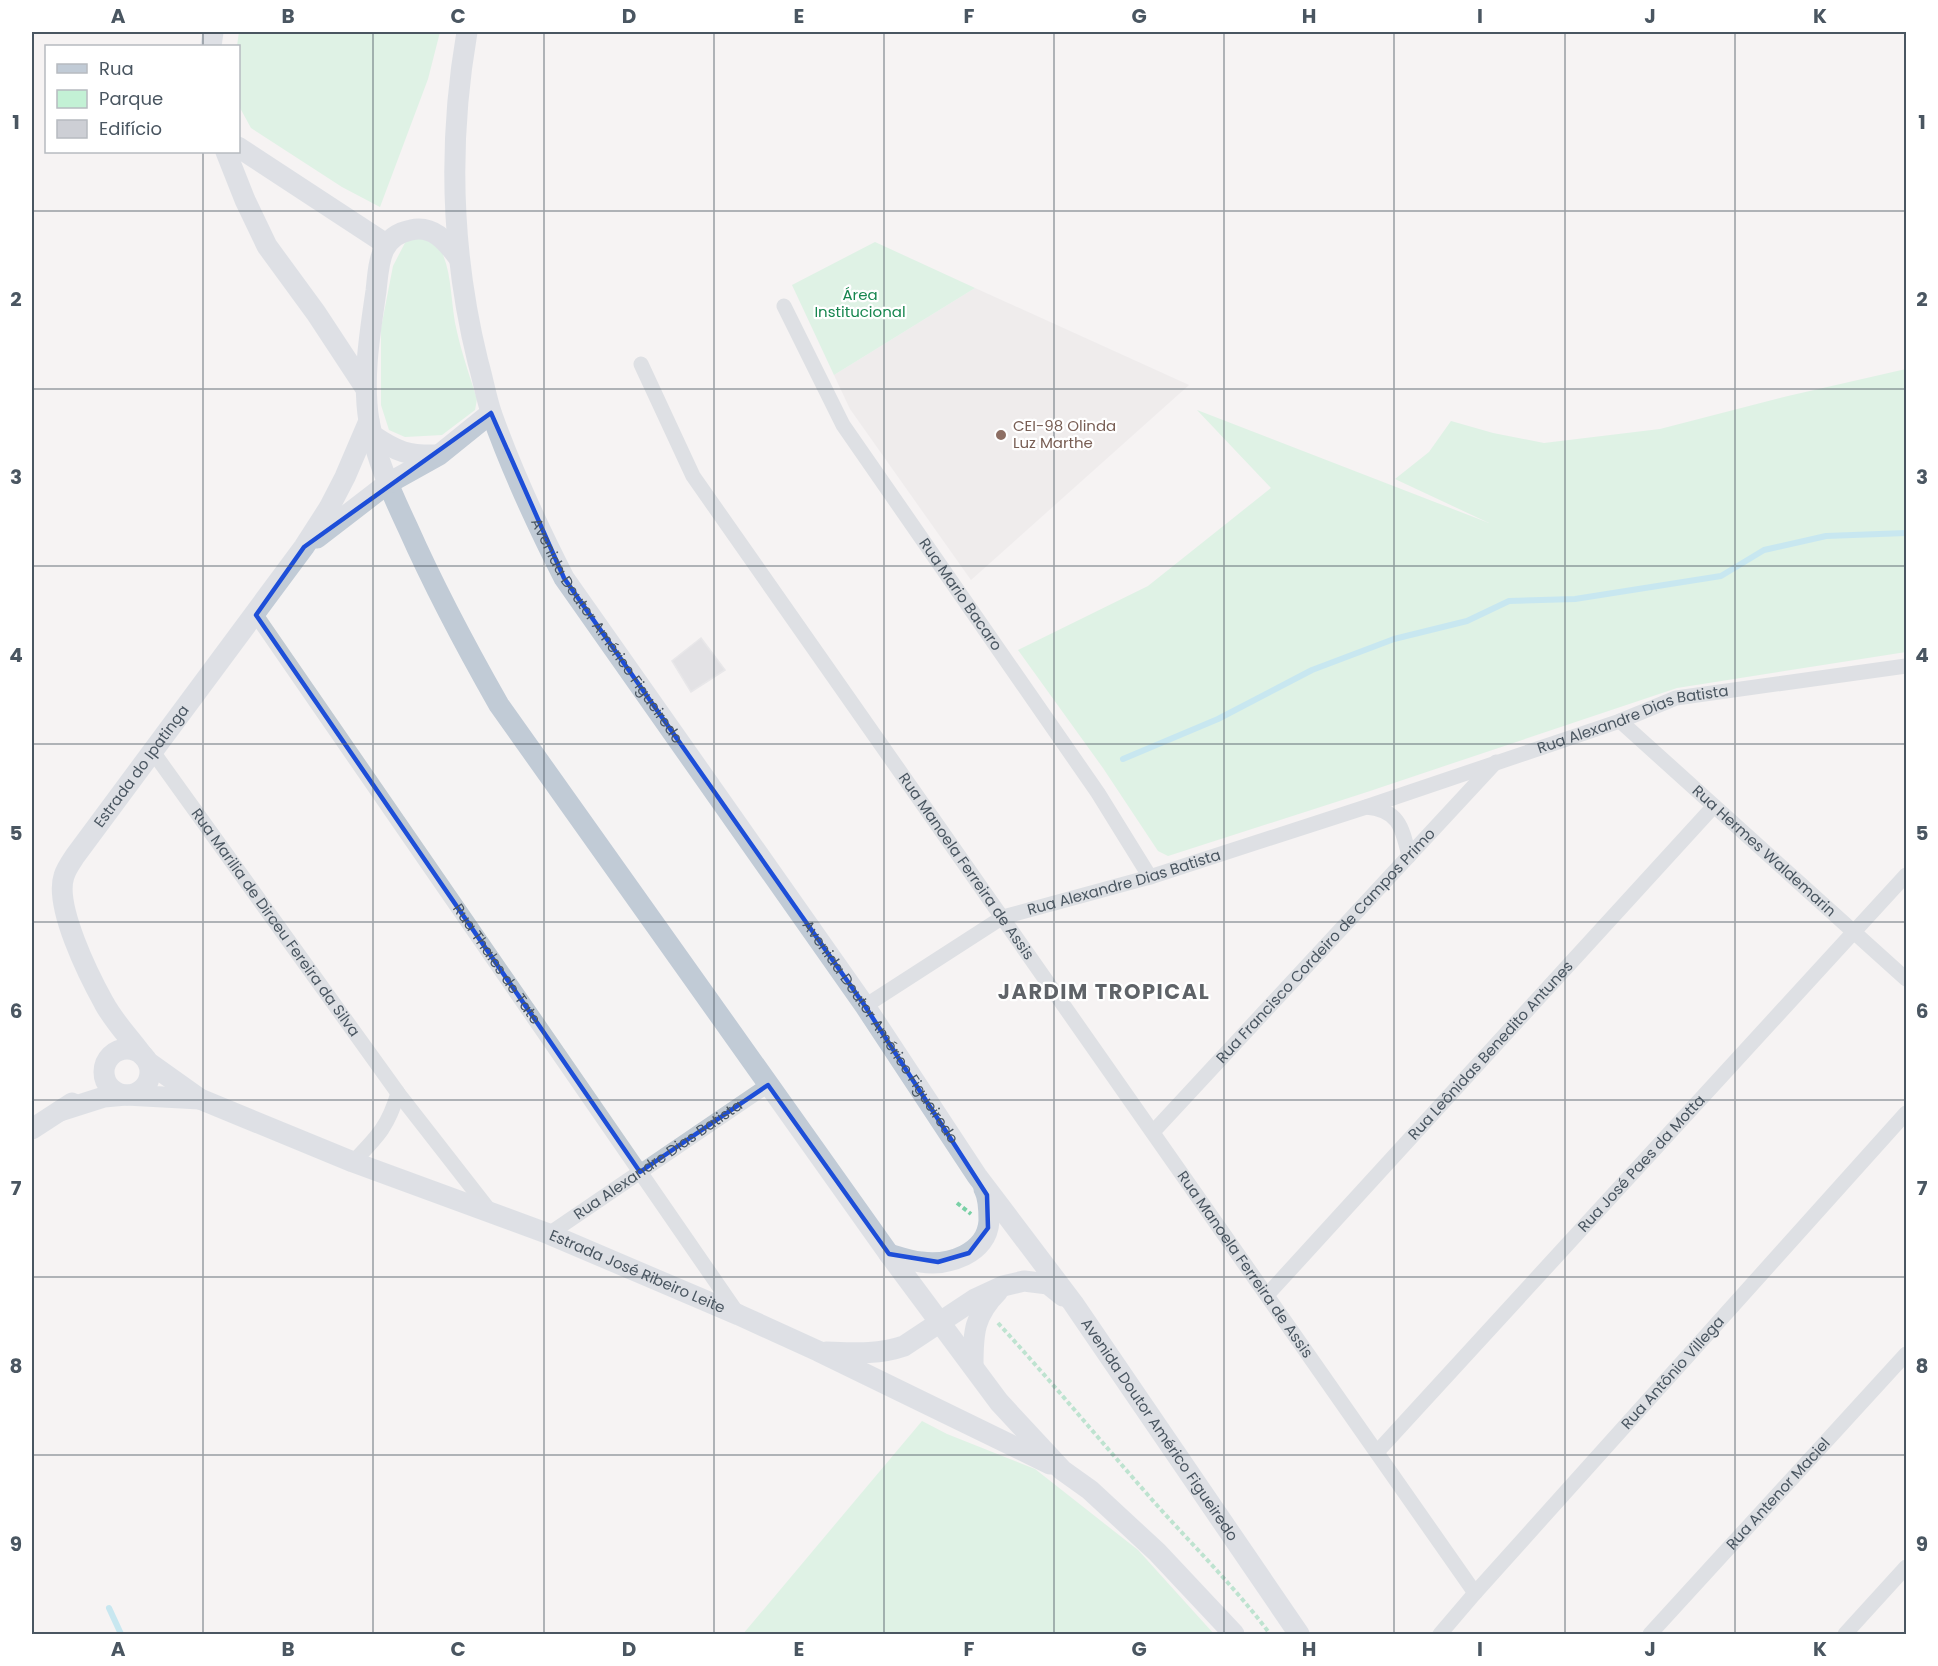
<svg xmlns="http://www.w3.org/2000/svg" width="1938" height="1666" viewBox="0 0 1938 1666" font-family="Poppins,sans-serif">
<rect width="100%" height="100%" fill="#f5f3f3"/>
<!-- education -->
<path fill="#e6e4e5" d="M 975,288 L 1189,385 L 971,580 L 850,409 L 834,375 Z"/>
<!-- green -->
<path fill="#c3f1d5" d="M 239,32 L 440,32 L 428,79 L 380,207 L 342,187 L 251,128 L 239,106 L 238,46 L 237,46 Z
M 434,238 C 454,266 449,299 457,332 C 462,354 470,377 477,399 L 475,410 L 442,435 L 405,437 L 389,430 L 381,405 L 381,328 L 393,266 L 407,239 Z
M 875,242 L 975,288 L 834,375 L 792,285 Z
M 1906,369 L 1906,652 L 1677,688 L 1367,792 L 1168,856 L 1158,851 L 1103,768 L 1018,650 L 1148,586 L 1271,488 L 1197,410 L 1489,523 L 1395,479 L 1429,452 L 1451,421 L 1493,433 L 1544,443 L 1660,429 L 1788,396 Z
M 922,1421 L 947,1434 L 1035,1469 L 1138,1550 L 1214,1634 L 743,1634 Z"/>
<g fill="none" stroke-linecap="round" stroke-linejoin="round">
<!-- stream -->
<path stroke="#90daee" stroke-width="6" d="M 1123,759 L 1218,719 L 1312,670 L 1394,639 L 1467,621 L 1509,601 L 1575,599 L 1721,576 L 1764,550 L 1826,536 L 1906,533
M 109,1608 L 121,1634"/>
</g>
<!-- building -->
<path fill="#cdcfd5" stroke="#d7d9de" stroke-width="1.5" d="M 701,638 L 725,670 L 691,692 L 672,661 Z"/>
<g fill="none" stroke-linecap="round" stroke-linejoin="round">
<!-- path -->
<path stroke="#7ad0a6" stroke-width="4" stroke-dasharray="4.5 3" stroke-linecap="butt" d="M 957,1203 L 971,1214
M 998,1323 C 1052,1382 1102,1443 1155,1503 C 1194,1547 1235,1587 1270,1634"/>
<!-- street -->
<g stroke="#c1cad2" stroke-width="15">
<path id="s1" d="M 784,306 L 843,425 L 1098,793 L 1150,877"/>
<path id="s2" d="M 641,364 L 693,476 L 1475,1593"/>
<path id="s3" d="M 256,615 L 738,1314"/>
<path id="s4" d="M 1620,721 L 1906,979"/>
<path id="s5" d="M 153,752 L 398,1093 L 490,1211"/>
<path d="M 1366,807 C 1399,810 1402,827 1409,856"/>
<path id="s6" d="M 865,1006 L 1003,917 L 1150,877 L 1366,807 L 1620,721 L 1676,698 L 1906,666"/>
<path id="s7" d="M 1153,1132 L 1496,762"/>
<path d="M 353,1162 C 377,1137 388,1127 398,1093"/>
<path id="s8" d="M 549,1234 L 768,1085"/>
<path id="s9" d="M 1268,1294 L 1714,806"/>
<path id="s10" d="M 1378,1451 L 1906,875"/>
<path id="s11" d="M 1440,1634 L 1475,1593 L 1906,1113"/>
<path id="s12" d="M 1650,1634 L 1906,1354"/>
<path d="M 1845,1634 L 1906,1567"/>
</g>
<!-- secondary -->
<g stroke="#c1cbd6" stroke-width="21">
<path id="s13" d="M 467,32 C 448,142 451,253 478,362 C 483,379 486,398 492,415 C 512,471 537,525 564,578 L 865,1006 L 977,1176 L 1073,1303 L 1299,1634"/>
<path d="M 211,46 L 213,32"/>
<path d="M 238,147 L 386,244"/>
<path d="M 226,152 L 245,200 L 267,246 L 316,313 L 366,389"/>
<path d="M 458,257 C 446,241 433,225 411,230 C 379,236 379,264 376,291 C 370,333 362,379 369,421 C 376,459 392,494 408,528 C 435,589 466,647 499,705 L 889,1254 L 999,1402 L 1062,1470 L 1090,1490 L 1157,1552 L 1234,1634"/>
<path d="M 372,435 C 397,452 408,456 438,455"/>
<path d="M 317,538 L 387,484 L 439,455 L 491,413"/>
<circle cx="127" cy="1072" r="23"/>
<path id="s14" d="M 143,1056 C 131,1039 114,1022 104,1003 C 89,976 54,906 64,876 C 66,869 71,862 75,856 L 304,547 L 329,508 L 345,477 L 369,421"/>
<path id="s15" d="M 148,1062 L 200,1099 L 353,1162 L 549,1234 L 739,1315 L 818,1351 L 1050,1464"/>
<path d="M 60,1111 L 104,1097 L 126,1095 L 200,1099"/>
<path d="M 32,1129 L 72,1103"/>
<path d="M 889,1254 C 899,1257 910,1261 921,1262 C 948,1266 987,1254 989,1221 C 989,1210 989,1198 984,1189"/>
<path d="M 826,1352 C 853,1353 878,1355 904,1346 L 975,1299 L 1003,1286 L 1024,1281 L 1048,1284 L 1063,1296"/>
<path d="M 973,1365 C 973,1333 974,1315 998,1291"/>
</g>
</g>
<!-- marked area -->
<path d="M0 0H1938V1666H0ZM 491,413 L 564,578 L 865,1006 L 987,1195 L 988,1228 L 969,1253 L 938,1262 L 889,1254 L 768,1085 L 640,1172 L 256,615 L 304,547 Z" fill="#f5f3f3" fill-opacity=".55" fill-rule="evenodd"/>
<path fill="none" stroke="#1d4ed8" stroke-width="4.5" stroke-linejoin="round" d="M 491,413 L 564,578 L 865,1006 L 987,1195 L 988,1228 L 969,1253 L 938,1262 L 889,1254 L 768,1085 L 640,1172 L 256,615 L 304,547 Z"/>
<!-- grid -->
<path fill="none" stroke="#4a5661" stroke-width="1.5" stroke-opacity="0.55" d="M 203,32 L 203,46M 373,32 L 373,1634M 544,32 L 544,1634M 714,32 L 714,1634M 884,32 L 884,1634M 1054,32 L 1054,1634M 1224,32 L 1224,1634M 1394,32 L 1394,1634M 1565,32 L 1565,1634M 1735,32 L 1735,1634M 203,152 L 203,1634M 32,211 L 1906,211M 32,389 L 1906,389M 32,566 L 1906,566M 32,744 L 1906,744M 32,922 L 1906,922M 32,1100 L 1906,1100M 32,1277 L 1906,1277M 32,1455 L 1906,1455"/>
<!-- markers -->
<circle fill="#8d6e63" stroke="#fff" stroke-width="2" cx="1001" cy="435" r="6"/>
<g text-anchor="middle" stroke-width="4.5" stroke-linejoin="round" paint-order="stroke">
<!-- park labels -->
<g font-size="15" fill="#17864f" stroke="#fff">
<text x="860" y="300">Área<tspan x="860" dy="17">Institucional</tspan></text>
</g>
<!-- education labels -->
<g font-size="15" fill="#785e54" stroke="#fff" text-anchor="start">
<text x="1013" y="431">CEI-98 Olinda<tspan x="1013" dy="17">Luz Marthe</tspan></text>
</g>
<!-- street labels -->
<g font-size="15" fill="#4a5661" stroke="#fff">
<text dy="5" stroke="none"><textPath href="#s1" startOffset="339">Rua Mario Bacaro</textPath></text>
<text dy="5" stroke="none"><textPath href="#s13" startOffset="633">Avenida Doutor Américo Figueiredo</textPath></text>
<text dy="5" stroke="none"><textPath href="#s6" startOffset="825">Rua Alexandre Dias Batista</textPath></text>
<text dy="5" stroke="none"><textPath href="#s14" startOffset="336">Estrada do Ipatinga</textPath></text>
<text dy="5" stroke="none"><textPath href="#s4" startOffset="194">Rua Hermes Waldemarin</textPath></text>
<text dy="5" stroke="none"><textPath href="#s2" startOffset="600">Rua Manoela Ferreira de Assis</textPath></text>
<text dy="5" stroke="none"><textPath href="#s6" startOffset="290">Rua Alexandre Dias Batista</textPath></text>
<text dy="5" stroke="none"><textPath href="#s5" startOffset="210">Rua Marilia de Dirceu Fereira da Silva</textPath></text>
<text dy="5" stroke="none"><textPath href="#s7" startOffset="254">Rua Francisco Cordeiro de Campos Primo</textPath></text>
<text dy="5" stroke="none"><textPath href="#s3" startOffset="424">Rua Thales de Tate</textPath></text>
<text dy="5" stroke="none"><textPath href="#s13" startOffset="1119">Avenida Doutor Américo Figueiredo</textPath></text>
<text dy="5" stroke="none"><textPath href="#s9" startOffset="330">Rua Leônidas Benedito Antunes</textPath></text>
<text dy="5" stroke="none"><textPath href="#s8" startOffset="132">Rua Alexandre Dias Batista</textPath></text>
<text dy="5" stroke="none"><textPath href="#s10" startOffset="390">Rua José Paes da Motta</textPath></text>
<text dy="5" stroke="none"><textPath href="#s2" startOffset="1086">Rua Manoela Ferreira de Assis</textPath></text>
<text dy="5" stroke="none"><textPath href="#s15" startOffset="534">Estrada José Ribeiro Leite</textPath></text>
<text dy="5" stroke="none"><textPath href="#s11" startOffset="350">Rua Antônio Villega</textPath></text>
<text dy="5" stroke="none"><textPath href="#s13" startOffset="1605">Avenida Doutor Américo Figueiredo</textPath></text>
<text dy="5" stroke="none"><textPath href="#s12" startOffset="190">Rua Antenor Maciel</textPath></text>
</g>
<!-- district labels -->
<g font-size="21" font-weight="bold" letter-spacing="1.5" fill="#5f6368" stroke="#fff">
<text x="1104" y="999">JARDIM TROPICAL</text>
</g>
</g>
<!-- border -->
<rect width="1938" height="1666" fill="none" stroke="#ffffff" stroke-width="66"/>
<!-- legend -->
<rect x="45" y="45" width="195" height="108" fill="#ffffff" stroke="#b7bbc0" stroke-width="1.5"/>
<rect x="57" y="64" width="30" height="9" fill="#c1cbd6" stroke="#b7bbc0" stroke-width="1.5"/>
<text x="99" y="75" font-size="18" fill="#4a5661">Rua</text>
<rect x="57" y="90" width="30" height="18" fill="#c3f1d5" stroke="#b7bbc0" stroke-width="1.5"/>
<text x="99" y="105" font-size="18" fill="#4a5661">Parque</text>
<rect x="57" y="120" width="30" height="18" fill="#cdcfd5" stroke="#b7bbc0" stroke-width="1.5"/>
<text x="99" y="135" font-size="18" fill="#4a5661">Edifício</text>
<rect x="33" y="33" width="1872" height="1600" fill="none" stroke="#4a5661" stroke-width="2"/>
<g font-size="20" text-anchor="middle" font-weight="bold" fill="#4a5661">
<text x="118" y="23">A</text>
<text x="288" y="23">B</text>
<text x="458" y="23">C</text>
<text x="629" y="23">D</text>
<text x="799" y="23">E</text>
<text x="969" y="23">F</text>
<text x="1139" y="23">G</text>
<text x="1309" y="23">H</text>
<text x="1480" y="23">I</text>
<text x="1650" y="23">J</text>
<text x="1820" y="23">K</text>
<text x="16" y="129">1</text>
<text x="1922" y="129">1</text>
<text x="16" y="306">2</text>
<text x="1922" y="306">2</text>
<text x="16" y="484">3</text>
<text x="1922" y="484">3</text>
<text x="16" y="662">4</text>
<text x="1922" y="662">4</text>
<text x="16" y="840">5</text>
<text x="1922" y="840">5</text>
<text x="16" y="1018">6</text>
<text x="1922" y="1018">6</text>
<text x="16" y="1195">7</text>
<text x="1922" y="1195">7</text>
<text x="16" y="1373">8</text>
<text x="1922" y="1373">8</text>
<text x="16" y="1551">9</text>
<text x="1922" y="1551">9</text>
<text x="118" y="1656">A</text>
<text x="288" y="1656">B</text>
<text x="458" y="1656">C</text>
<text x="629" y="1656">D</text>
<text x="799" y="1656">E</text>
<text x="969" y="1656">F</text>
<text x="1139" y="1656">G</text>
<text x="1309" y="1656">H</text>
<text x="1480" y="1656">I</text>
<text x="1650" y="1656">J</text>
<text x="1820" y="1656">K</text>
</g>
</svg>
